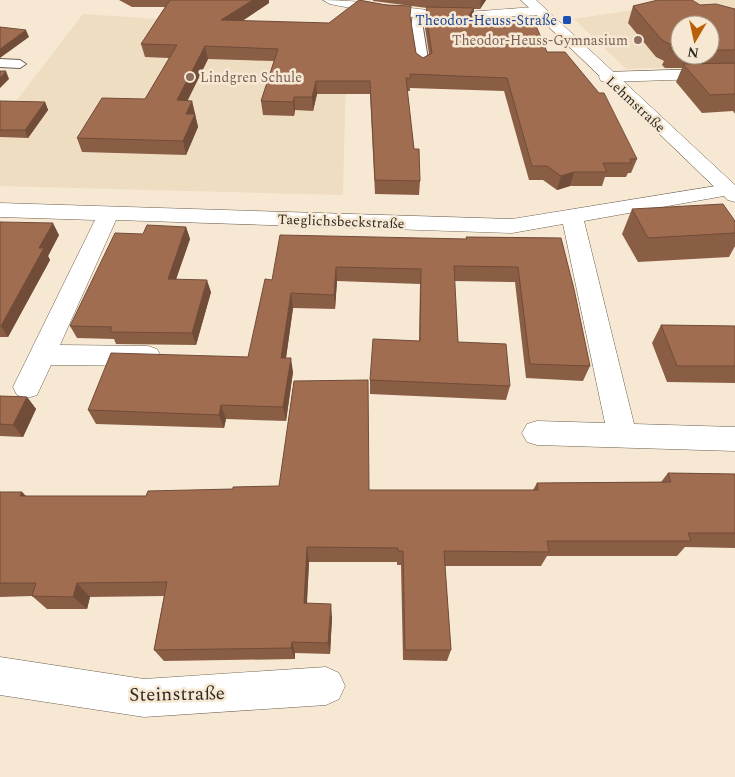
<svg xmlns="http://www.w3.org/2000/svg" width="735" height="777" viewBox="0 0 735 777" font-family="Spectral,serif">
<rect width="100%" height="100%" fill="#f6e8d3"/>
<!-- built -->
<path fill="#efddc2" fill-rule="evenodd" d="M 658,0 L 735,0 L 735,65 L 626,69 L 574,19 L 665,5 ZM 680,25 L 710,25 L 710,55 L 680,55 Z
M 83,14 L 347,32 L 343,195 L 0,186 L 0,122 Z"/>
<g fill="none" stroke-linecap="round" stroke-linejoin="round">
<!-- lane casing -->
<g stroke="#6c604e" stroke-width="2">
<path id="lane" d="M 419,11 L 425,14 L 423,28 L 429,66 L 423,70 L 417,66 L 411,28 L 413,14 Z
M 0,59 L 20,60 L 26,64 L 20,68 L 0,67 Z"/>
</g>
<!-- street casing -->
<g stroke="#6c604e" stroke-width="1">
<path id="street" d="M 323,0 C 367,0 410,10 454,12 C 482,12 511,8 539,7 L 544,8 L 546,11 L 544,14 L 539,15 L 455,20 L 386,15 L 330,4 Z
M 735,68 L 735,78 L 607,82 L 601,81 L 599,77 L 601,73 L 607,72 Z
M 728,184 L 735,186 L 735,194 L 584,221 L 634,424 L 735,427 L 735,451 L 537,445 L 527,442 L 522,433 L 527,424 L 537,421 L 605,423 L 563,224 L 512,233 L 116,220 L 60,345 L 148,346 L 157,349 L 161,356 L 157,363 L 148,366 L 51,365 L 37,395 L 27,398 L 17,395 L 13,387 L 95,220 L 0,217 L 0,203 L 512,219 Z
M 0,657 L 144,679 L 326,667 L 339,673 L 345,686 L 339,699 L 326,705 L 144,717 L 0,695 Z"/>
</g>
<!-- secondary casing -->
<g stroke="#6c604e" stroke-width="1">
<path id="secondary" d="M 521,0 L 536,0 L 735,185 L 735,202 L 728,200 Z"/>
</g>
<!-- lane -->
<use href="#lane" fill="#fff" fill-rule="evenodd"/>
<!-- street -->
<use href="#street" fill="#fff" fill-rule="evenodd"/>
<!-- secondary -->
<use href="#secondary" fill="#fff" fill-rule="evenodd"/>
</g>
<!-- wall -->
<path fill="#8a5e45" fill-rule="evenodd" d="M 119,0 L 269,0 L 269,3 L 242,21 L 329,23 L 410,19 L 416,53 L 423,58 L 429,54 L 425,28 L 427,8 L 373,1 L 373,0 L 486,0 L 480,9 L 474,9 L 472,21 L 547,52 L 637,159 L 631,173 L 628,173 L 626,177 L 605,177 L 602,186 L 570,186 L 557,190 L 543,180 L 529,180 L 504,91 L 410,88 L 410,91 L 407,91 L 414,149 L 420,181 L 419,195 L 375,194 L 370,94 L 317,94 L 313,111 L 295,110 L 294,116 L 263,115 L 261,101 L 274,61 L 208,59 L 187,101 L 192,101 L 198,127 L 186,155 L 82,152 L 77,138 L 145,99 L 169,58 L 145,57 L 141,44 L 165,7 L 132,7 Z
M 700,5 L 735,9 L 735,114 L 733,111 L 702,113 L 676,82 L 682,68 L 665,68 L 662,65 L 664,61 L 656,57 L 628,23 L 633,6 ZM 680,25 L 710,25 L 710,55 L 680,55 Z
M 0,101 L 45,102 L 48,110 L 28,138 L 0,137 Z
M 632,209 L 735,233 L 735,246 L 729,257 L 638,262 L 622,234 Z
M 0,222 L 59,235 L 48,256 L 50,260 L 8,337 L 0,337 Z
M 186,227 L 190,239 L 176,279 L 211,292 L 196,345 L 116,344 L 114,339 L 77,338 L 70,326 L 143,234 Z
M 466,237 L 561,238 L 590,366 L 583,381 L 526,378 L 515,282 L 454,281 L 458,342 L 510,386 L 506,400 L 370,394 L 370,380 L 419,341 L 420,284 L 337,281 L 335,309 L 293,308 L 286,358 L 293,372 L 286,421 L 226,419 L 224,428 L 96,424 L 88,410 L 248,357 L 272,280 L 466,239 Z
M 661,325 L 735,326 L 735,383 L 667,382 L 652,343 Z
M 0,396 L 27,397 L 36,409 L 23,437 L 0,436 Z
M 668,473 L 735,474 L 735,548 L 685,547 L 677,556 L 547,556 L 541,566 L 445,566 L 451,650 L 447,661 L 403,660 L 401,565 L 397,565 L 397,562 L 309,562 L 307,603 L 332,617 L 330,654 L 295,653 L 295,659 L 164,661 L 154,650 L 164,596 L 90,597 L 87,609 L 47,609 L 32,596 L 0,597 L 0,492 L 22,492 L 26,496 L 146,496 L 369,490 L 533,490 L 537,483 L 661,482 Z"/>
<!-- shaded-wall -->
<path fill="#714c38" d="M 253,0 L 269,0 L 269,3 L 224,33 L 221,20 Z
M 481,0 L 486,0 L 480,9 Z
M 474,8 L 472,21 L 465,21 Z
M 26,30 L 29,37 L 0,58 L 0,49 Z
M 205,46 L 208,59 L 181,114 L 177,100 Z
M 6,71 L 9,79 L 0,88 L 0,78 Z
M 316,81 L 317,94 L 313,111 L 312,97 Z
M 294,97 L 295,110 L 294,116 L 293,102 Z
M 192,101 L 198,127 L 186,155 L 183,141 L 186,114 Z
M 45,102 L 48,110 L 28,138 L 25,130 Z
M 574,172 L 570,186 L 557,190 L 561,176 Z
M 53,223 L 59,235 L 48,256 L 50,260 L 8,337 L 1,326 L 39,248 Z
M 186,227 L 190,239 L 172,291 L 168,279 Z
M 336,267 L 337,281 L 335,309 L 334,295 Z
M 207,280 L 211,292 L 196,345 L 192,333 Z
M 291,293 L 293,308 L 284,372 L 281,358 Z
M 291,358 L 293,372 L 286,421 L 283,407 Z
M 27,397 L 36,409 L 23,437 L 13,425 Z
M 221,405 L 226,419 L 224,428 L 219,415 Z
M 22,492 L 36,508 L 20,496 Z
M 307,547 L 309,562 L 306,615 L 304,603 Z
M 77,583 L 90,597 L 87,609 L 73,597 Z
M 331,604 L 332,617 L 330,654 L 328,643 Z
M 292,642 L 295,653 L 295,659 L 291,648 Z"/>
<!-- building -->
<path fill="#a16d50" stroke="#714c38" d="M 170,0 L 253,0 L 221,20 L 329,23 L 359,0 L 386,5 L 411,6 L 410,16 L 416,53 L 423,58 L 432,53 L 426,15 L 427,7 L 474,8 L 465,21 L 534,21 L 547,52 L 565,52 L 599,93 L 604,93 L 637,159 L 630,159 L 631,163 L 603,163 L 607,172 L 574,172 L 561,176 L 547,166 L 532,166 L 507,78 L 410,74 L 411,78 L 406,78 L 414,149 L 419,149 L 420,181 L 375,180 L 370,81 L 316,81 L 312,97 L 294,97 L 293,102 L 261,101 L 278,49 L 205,46 L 177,100 L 192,101 L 186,114 L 195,114 L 183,141 L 77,138 L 102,98 L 145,99 L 177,45 L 141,44 Z
M 658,0 L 692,0 L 700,5 L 716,4 L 735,9 L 735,50 L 710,50 L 710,25 L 680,25 L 680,51 L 672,51 L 669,48 L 677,48 L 662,40 L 633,6 Z
M 0,27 L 26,30 L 0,49 Z
M 735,63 L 735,94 L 710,95 L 683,64 Z
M 0,71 L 6,71 L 0,78 Z
M 0,101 L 45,102 L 25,130 L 0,130 Z
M 723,204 L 735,221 L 735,233 L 648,238 L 632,209 Z
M 0,222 L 53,223 L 39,248 L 44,248 L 1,326 L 0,326 Z
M 147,225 L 186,227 L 168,279 L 207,280 L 192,333 L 110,332 L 112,327 L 70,326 L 115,233 L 143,234 Z
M 280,235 L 467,239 L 466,237 L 561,238 L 574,289 L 590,366 L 530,364 L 518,267 L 454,266 L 458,342 L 506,344 L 510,386 L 370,380 L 373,339 L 420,341 L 421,269 L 336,267 L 334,295 L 291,293 L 281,358 L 291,358 L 283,407 L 221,405 L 219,415 L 88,410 L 111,353 L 248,357 L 265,279 L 272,280 Z
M 661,325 L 735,326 L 735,366 L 677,366 Z
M 368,380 L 369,490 L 538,490 L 537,483 L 671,482 L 668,473 L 735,474 L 735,533 L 688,533 L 691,541 L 547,541 L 549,552 L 444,551 L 451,650 L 405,650 L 403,551 L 398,551 L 398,548 L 307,547 L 304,603 L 331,604 L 328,643 L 292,642 L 291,648 L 154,650 L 167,582 L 77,583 L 73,597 L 32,596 L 36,583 L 0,583 L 0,492 L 22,492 L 20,496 L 146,496 L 148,491 L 233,489 L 233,487 L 279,486 L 294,381 Z
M 0,396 L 27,397 L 13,425 L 0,424 Z"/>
<!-- markers -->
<rect fill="#1a4fb4" stroke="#f6e8d3" stroke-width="2" x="562" y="15" width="10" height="10" rx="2.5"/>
<g fill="#8d6e63" stroke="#f6e8d3" stroke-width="2">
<circle cx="638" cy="40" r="5"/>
<circle cx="190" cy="77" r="5"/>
</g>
<g text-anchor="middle" stroke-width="5" stroke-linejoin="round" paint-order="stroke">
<!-- far-transit labels -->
<g font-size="14" fill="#164399" stroke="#f6e8d3" text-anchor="end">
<text x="557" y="25">Theodor-Heuss-Straße</text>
</g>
<!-- far-education labels -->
<g font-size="14" fill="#785e54" stroke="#f6e8d3" text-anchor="end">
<text x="628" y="45">Theodor-Heuss-Gymnasium</text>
<text x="200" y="82" text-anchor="start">Lindgren Schule</text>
</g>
<!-- far-street labels -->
<g font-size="14" fill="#2e2921" stroke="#f6e8d3">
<text transform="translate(636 104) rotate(43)" y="5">Lehmstraße</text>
<text transform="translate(341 221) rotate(2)" y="5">Taeglichsbeckstraße</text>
</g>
<!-- near-street labels -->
<g font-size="19" fill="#2e2921" stroke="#f6e8d3">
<text transform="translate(177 693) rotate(-1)" y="7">Steinstraße</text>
</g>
</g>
<!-- north arrow -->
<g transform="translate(695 40) rotate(189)"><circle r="24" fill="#f6e8d3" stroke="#a69c8c"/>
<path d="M0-4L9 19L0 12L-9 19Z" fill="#ba5e07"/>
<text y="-8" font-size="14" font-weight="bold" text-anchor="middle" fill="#2e2921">N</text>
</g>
</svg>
